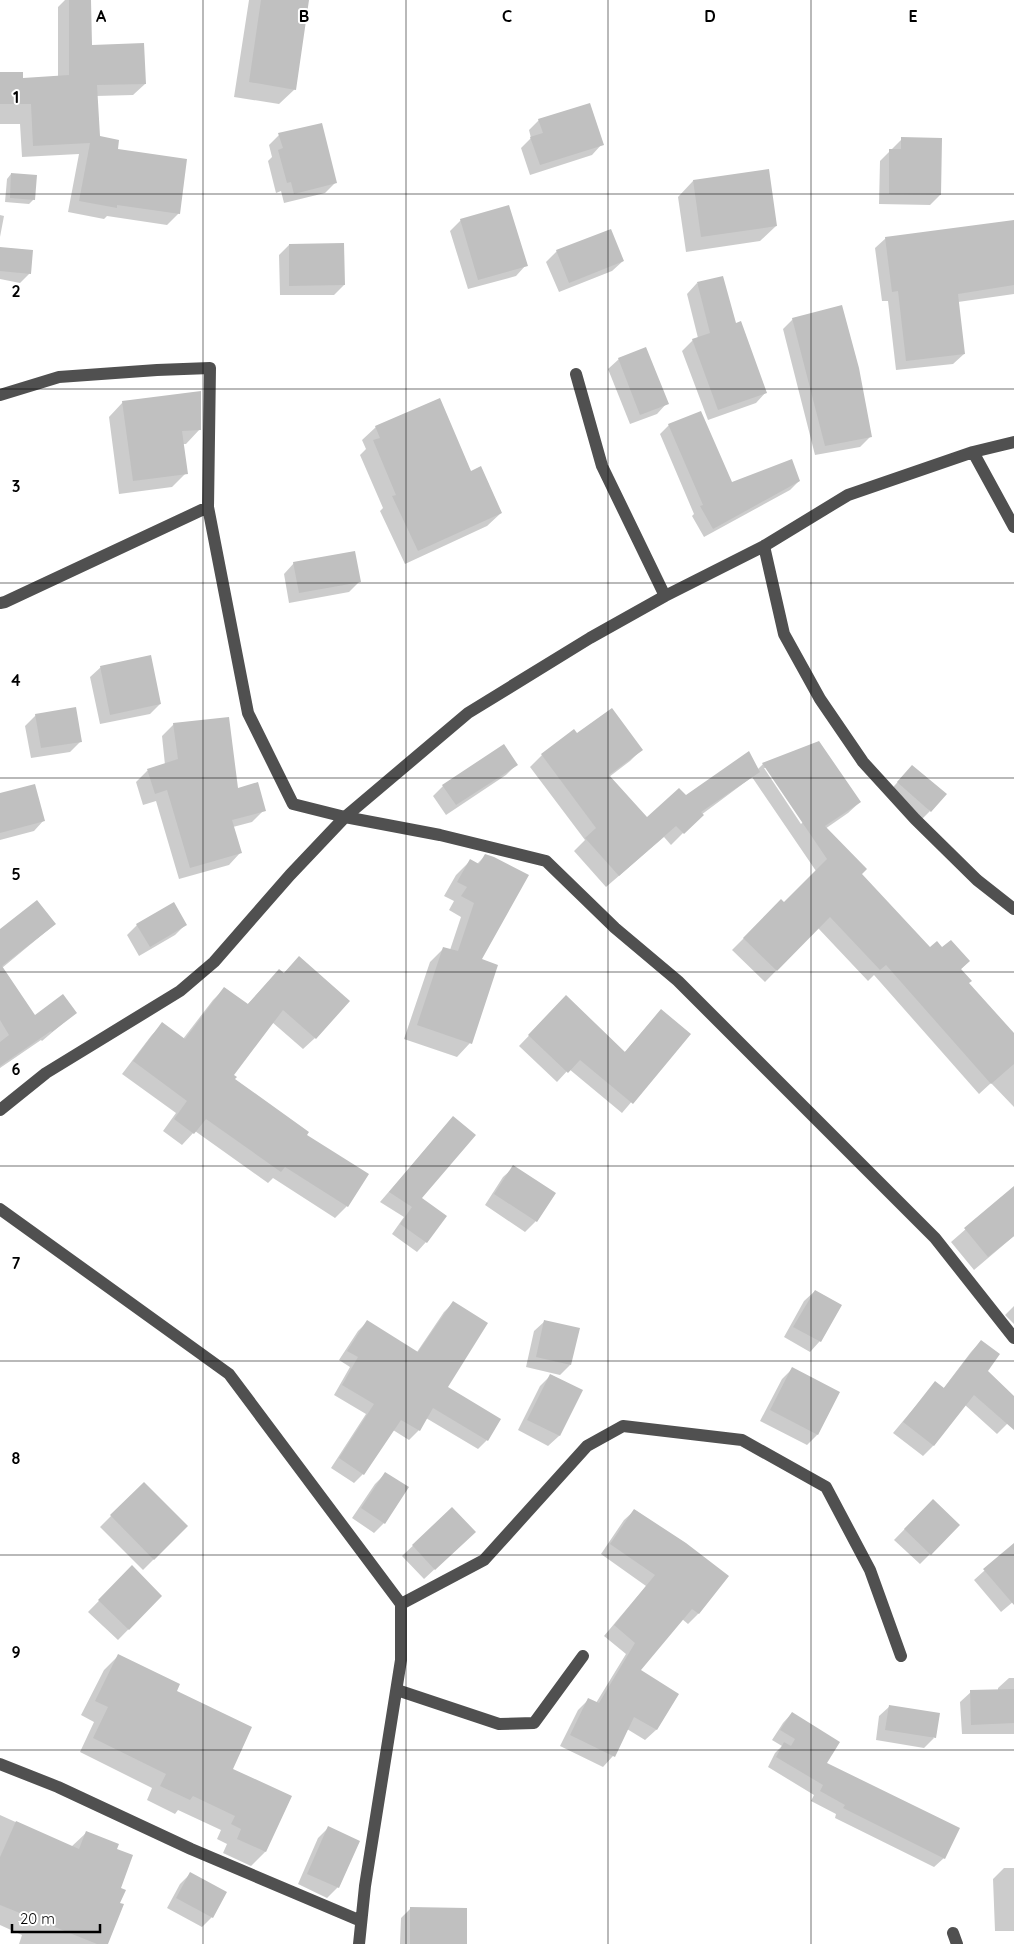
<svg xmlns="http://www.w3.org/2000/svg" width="1014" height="1944" viewBox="0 0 1014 1944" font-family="Quicksand,sans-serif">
<rect width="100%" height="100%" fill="#fff"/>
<!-- shadow -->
<path fill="#0003" fill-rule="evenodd" d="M 65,0 L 90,0 L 90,46 L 145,84 L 133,95 L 96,96 L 99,137 L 116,150 L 179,213 L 167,225 L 107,216 L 104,219 L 68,212 L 79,154 L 22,157 L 20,124 L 0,124 L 0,73 L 22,80 L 58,77 L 58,7 Z
M 249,0 L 308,0 L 295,89 L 279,104 L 234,97 Z
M 539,120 L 602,144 L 592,155 L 530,175 L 521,148 L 531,138 L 529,130 Z
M 279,135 L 336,182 L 325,193 L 284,203 L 281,191 L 276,193 L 268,161 L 272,157 L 269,145 Z
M 902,139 L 940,195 L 930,205 L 879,204 L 880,161 Z
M 768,171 L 776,226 L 760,241 L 686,252 L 678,197 L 693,181 Z
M 11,174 L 34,199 L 29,204 L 5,202 L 7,179 Z
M 0,215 L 4,216 L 0,237 Z
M 461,220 L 526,265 L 516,276 L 468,289 L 450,231 Z
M 1014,221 L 1014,294 L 958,302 L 964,354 L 953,364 L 896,370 L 888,301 L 882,301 L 875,248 L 886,238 Z
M 289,245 L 344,285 L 334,295 L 280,295 L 279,255 Z
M 0,248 L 30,273 L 20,283 L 0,279 Z
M 557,251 L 623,261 L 612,271 L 559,292 L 546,262 Z
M 697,283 L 735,325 L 766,392 L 756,403 L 708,420 L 682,351 L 693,340 L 698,338 L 687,294 Z
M 793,319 L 870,437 L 860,447 L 815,455 L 783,329 Z
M 619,359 L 667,403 L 657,414 L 630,424 L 608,369 Z
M 123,402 L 200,429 L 186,444 L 183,444 L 186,473 L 172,487 L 119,494 L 109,417 Z
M 669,425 L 731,484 L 799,481 L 790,490 L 704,537 L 692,516 L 694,514 L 660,434 Z
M 376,427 L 470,473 L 501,513 L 487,526 L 405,564 L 380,511 L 383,508 L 360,455 L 366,449 L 362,440 Z
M 294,563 L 359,582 L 349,592 L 289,603 L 284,574 Z
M 101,667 L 160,704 L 150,714 L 100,724 L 90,677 Z
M 36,715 L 81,741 L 70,752 L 31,758 L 25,726 Z
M 174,724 L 237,789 L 264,810 L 252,822 L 233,827 L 240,853 L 229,865 L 179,879 L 156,801 L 143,805 L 136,782 L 147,771 L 165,765 L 162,736 Z
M 576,735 L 642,749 L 630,761 L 609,777 L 647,819 L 686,797 L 757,770 L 763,764 L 819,743 L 860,802 L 848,813 L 825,829 L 860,874 L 930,948 L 942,949 L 969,961 L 960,970 L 968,983 L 1014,1035 L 1014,1107 L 991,1083 L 979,1094 L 874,975 L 868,981 L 818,928 L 765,982 L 732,950 L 781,901 L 784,903 L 816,871 L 752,777 L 701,815 L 671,845 L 664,837 L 606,887 L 574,851 L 585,840 L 530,767 L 542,755 ZM 764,768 L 767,768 L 803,822 L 801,824 Z
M 517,764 L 506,775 L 446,815 L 433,796 L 443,786 Z
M 902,777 L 930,811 L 920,821 L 888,793 Z
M 0,794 L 44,820 L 34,831 L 0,840 Z
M 485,856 L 481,960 L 470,1043 L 457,1057 L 404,1039 L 430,962 L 444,948 L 450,950 L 461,917 L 449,910 L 454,901 L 444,896 L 456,875 L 470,861 L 477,864 Z
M 55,924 L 2,968 L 35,1017 L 75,1013 L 42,1041 L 41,1040 L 0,1068 L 0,931 Z
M 137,925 L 185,925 L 175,935 L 139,956 L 127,935 Z
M 299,958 L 315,1038 L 303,1049 L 272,1022 L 232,1075 L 233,1080 L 305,1135 L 347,1206 L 335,1218 L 273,1178 L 268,1183 L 195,1131 L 182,1145 L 163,1131 L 176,1113 L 122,1074 L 151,1036 L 162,1024 L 183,1039 L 213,1000 L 225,988 L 247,1005 L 268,982 L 283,974 Z
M 566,997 L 624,1053 L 661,1010 L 689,1034 L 622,1113 L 569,1069 L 557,1082 L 519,1046 Z
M 453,1117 L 420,1199 L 426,1242 L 417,1252 L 392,1234 L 404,1217 L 380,1202 Z
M 514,1167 L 554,1193 L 536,1221 L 525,1232 L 485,1205 L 503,1177 Z
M 1014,1187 L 1014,1236 L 974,1270 L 951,1242 Z
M 815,1291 L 820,1341 L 810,1352 L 784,1337 L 804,1301 Z
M 453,1303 L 446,1387 L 487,1440 L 478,1449 L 426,1418 L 419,1430 L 409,1440 L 393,1430 L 363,1474 L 354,1483 L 331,1468 L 366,1414 L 334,1395 L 350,1367 L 339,1360 L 358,1331 L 367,1322 L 417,1352 L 444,1312 Z
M 1014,1306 L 1014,1324 L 1005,1315 Z
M 545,1321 L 570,1365 L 560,1375 L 526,1367 L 534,1331 Z
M 981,1341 L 986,1371 L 1014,1397 L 1014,1417 L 997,1434 L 965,1405 L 933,1446 L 923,1456 L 893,1433 L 935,1383 L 943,1389 L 971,1352 Z
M 792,1369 L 838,1393 L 817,1435 L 807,1445 L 760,1421 L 782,1379 Z
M 551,1375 L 581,1390 L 559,1436 L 548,1446 L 518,1430 L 540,1386 Z
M 385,1474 L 384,1523 L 374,1533 L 352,1518 L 375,1484 Z
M 144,1483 L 187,1526 L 143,1570 L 100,1527 Z
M 933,1500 L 959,1525 L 920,1564 L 894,1540 Z
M 452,1509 L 464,1542 L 424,1579 L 402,1556 Z
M 635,1510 L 727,1576 L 698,1614 L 688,1624 L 682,1619 L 639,1670 L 678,1694 L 656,1730 L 645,1740 L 627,1729 L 613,1756 L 603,1767 L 560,1746 L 578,1710 L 588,1700 L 596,1703 L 626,1654 L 604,1636 L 646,1586 L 601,1554 L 624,1520 Z
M 1014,1544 L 1014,1601 L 1001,1612 L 974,1580 Z
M 132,1567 L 161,1596 L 118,1640 L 88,1612 Z
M 118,1656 L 231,1769 L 291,1797 L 265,1852 L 251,1866 L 223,1853 L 227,1844 L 217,1839 L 221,1830 L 178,1810 L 175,1814 L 147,1800 L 152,1788 L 80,1752 L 94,1722 L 81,1715 L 104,1670 Z
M 1009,1678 L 1014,1678 L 1014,1734 L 962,1734 L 960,1702 L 971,1692 L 998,1691 L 998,1688 Z
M 890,1706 L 934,1738 L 924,1748 L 876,1740 L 879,1716 Z
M 792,1713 L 825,1764 L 944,1858 L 934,1867 L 835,1818 L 836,1814 L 811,1801 L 814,1795 L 768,1767 L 775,1753 L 782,1746 L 772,1740 L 783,1723 Z
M 0,1815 L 71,1847 L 86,1833 L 115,1849 L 120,1888 L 107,1944 L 19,1944 L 22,1935 L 0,1925 Z
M 328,1828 L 338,1887 L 327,1898 L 298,1884 L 318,1838 Z
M 1004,1868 L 1014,1868 L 1014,1931 L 995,1931 L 993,1879 Z
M 190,1874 L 212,1917 L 202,1927 L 167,1908 L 180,1884 Z
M 411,1908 L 465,1944 L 400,1944 L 401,1918 Z"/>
<!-- building -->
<path fill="#c0c0c0" d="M 69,0 L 91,0 L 92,45 L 144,43 L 146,84 L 97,85 L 100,136 L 119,140 L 118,149 L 187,159 L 180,214 L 117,205 L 117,208 L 79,201 L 90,143 L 33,146 L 31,104 L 0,104 L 0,72 L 23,72 L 23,78 L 69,75 Z
M 261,0 L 309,0 L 296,90 L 249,82 Z
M 590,103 L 604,145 L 540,165 L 530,137 L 543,133 L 538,119 Z
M 322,123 L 337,183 L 294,194 L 291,182 L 287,183 L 278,150 L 283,148 L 278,133 Z
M 901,137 L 942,138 L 941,195 L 889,194 L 889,149 L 901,149 Z
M 769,169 L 777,226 L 701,237 L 693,180 Z
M 11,173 L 37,175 L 35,200 L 10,198 Z
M 509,205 L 528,266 L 478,280 L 460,219 Z
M 1014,220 L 1014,285 L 958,294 L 965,354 L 906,361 L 898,291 L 892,292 L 885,237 Z
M 611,229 L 624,261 L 569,283 L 556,250 Z
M 344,243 L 345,285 L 289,286 L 289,244 Z
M 0,247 L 33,250 L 31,274 L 0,271 Z
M 723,276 L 736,323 L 741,321 L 767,393 L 718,410 L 692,339 L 710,333 L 697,282 Z
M 842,305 L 859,368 L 872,437 L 825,446 L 792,318 Z
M 646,347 L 669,404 L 640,415 L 618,358 Z
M 201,391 L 201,430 L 182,431 L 188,474 L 133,481 L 122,401 Z
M 440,398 L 471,471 L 481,466 L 502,513 L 418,551 L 392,496 L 396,495 L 373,440 L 380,438 L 375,426 Z
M 701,411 L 732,482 L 792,459 L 800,481 L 713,529 L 700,506 L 703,505 L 668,424 Z
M 355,551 L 361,582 L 299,593 L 293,562 Z
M 151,655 L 161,704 L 110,715 L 100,666 Z
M 76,707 L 82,742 L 41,748 L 35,714 Z
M 612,708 L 643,750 L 609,775 L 647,817 L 679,788 L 686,795 L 749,751 L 760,772 L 701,812 L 704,815 L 684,834 L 676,826 L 619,876 L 585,838 L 596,828 L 541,754 L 574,729 L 577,733 Z
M 229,717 L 238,788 L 258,782 L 266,811 L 232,820 L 242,853 L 190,868 L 167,790 L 155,794 L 147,769 L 178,759 L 173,723 Z
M 819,741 L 861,802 L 825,826 L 867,869 L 862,874 L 930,947 L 937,941 L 942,947 L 951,940 L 970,961 L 961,969 L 972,981 L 969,983 L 1014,1033 L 1014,1064 L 991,1084 L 886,965 L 880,970 L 830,917 L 777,971 L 743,938 L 781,899 L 784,902 L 827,859 L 762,763 Z
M 504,744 L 518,765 L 456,805 L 442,785 Z
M 912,765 L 947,794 L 931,812 L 897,782 Z
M 35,784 L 45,821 L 0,833 L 0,793 Z
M 485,854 L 494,857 L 529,875 L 482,959 L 498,965 L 472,1044 L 417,1025 L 443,947 L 458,951 L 474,903 L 461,896 L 467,887 L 457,882 L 470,859 L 479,864 Z
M 37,900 L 56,924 L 2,966 L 35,1015 L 63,994 L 77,1013 L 52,1032 L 51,1031 L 0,1066 L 0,1042 L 9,1035 L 0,1020 L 0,929 Z
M 174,902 L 187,925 L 150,947 L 136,924 Z
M 299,956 L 350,1001 L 316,1039 L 283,1010 L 234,1075 L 237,1077 L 235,1079 L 309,1132 L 307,1135 L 369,1174 L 348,1207 L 285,1167 L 281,1172 L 206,1119 L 194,1134 L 174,1119 L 187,1101 L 133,1061 L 162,1022 L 185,1039 L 224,987 L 248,1004 L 279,969 L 284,973 Z
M 566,995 L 625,1052 L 661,1009 L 691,1034 L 633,1104 L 580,1060 L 568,1073 L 528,1035 Z
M 453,1116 L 476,1135 L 422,1198 L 447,1216 L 427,1243 L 400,1224 L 412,1207 L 389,1192 Z
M 513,1165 L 556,1193 L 537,1222 L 494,1194 Z
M 1014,1186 L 1014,1236 L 988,1257 L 964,1228 Z
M 815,1290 L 842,1305 L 821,1342 L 793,1327 Z
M 453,1301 L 488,1323 L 448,1387 L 501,1419 L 488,1441 L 433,1408 L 420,1431 L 401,1420 L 364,1475 L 339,1458 L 374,1404 L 342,1385 L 358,1357 L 347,1351 L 367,1320 L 418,1352 Z
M 544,1320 L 580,1328 L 571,1365 L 536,1357 Z
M 981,1340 L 1000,1354 L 988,1371 L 1014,1396 L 1014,1430 L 974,1395 L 934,1446 L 903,1422 L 935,1381 L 944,1388 Z
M 792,1367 L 840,1392 L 818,1435 L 770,1410 Z
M 550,1374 L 583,1390 L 560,1436 L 527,1420 Z
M 385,1472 L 409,1487 L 385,1524 L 361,1508 Z
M 144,1482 L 188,1526 L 154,1560 L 110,1515 Z
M 933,1499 L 960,1525 L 931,1555 L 904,1529 Z
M 452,1507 L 476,1532 L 435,1570 L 412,1545 Z
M 634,1509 L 686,1543 L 729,1576 L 699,1614 L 692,1609 L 641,1670 L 679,1694 L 657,1730 L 634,1717 L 615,1757 L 570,1735 L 588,1698 L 599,1703 L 635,1643 L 614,1625 L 655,1575 L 610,1544 Z
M 1014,1543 L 1014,1605 L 983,1569 Z
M 132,1565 L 162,1596 L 129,1630 L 98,1600 Z
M 118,1654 L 180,1684 L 177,1691 L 252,1727 L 233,1769 L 292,1796 L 266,1852 L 237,1839 L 241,1829 L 231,1824 L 235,1816 L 193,1796 L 190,1800 L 160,1786 L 166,1774 L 93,1738 L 108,1707 L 95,1701 Z
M 1014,1689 L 1014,1723 L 971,1725 L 970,1690 Z
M 889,1705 L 940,1713 L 936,1738 L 885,1730 Z
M 792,1712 L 840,1742 L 827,1763 L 960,1828 L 945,1859 L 843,1808 L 845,1805 L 820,1791 L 823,1785 L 776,1757 L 784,1742 L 791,1746 L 795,1739 L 780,1730 Z
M 16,1821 L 79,1849 L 86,1831 L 119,1844 L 117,1849 L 133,1855 L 121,1888 L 126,1890 L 120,1903 L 124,1904 L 108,1944 L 97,1944 L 0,1905 L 0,1857 Z
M 328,1826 L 360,1841 L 339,1888 L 307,1874 Z
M 190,1872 L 227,1892 L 213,1918 L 176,1898 Z
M 410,1907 L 467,1908 L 467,1944 L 410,1944 Z"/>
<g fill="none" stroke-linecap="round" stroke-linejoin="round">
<!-- minor -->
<path stroke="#505050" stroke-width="12" d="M 576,374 L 602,466 L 665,596
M 0,395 L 59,377 L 157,370 L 210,368 L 208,507 L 248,713 L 293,804 L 345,817 L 440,835 L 546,861 L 615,928 L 678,981 L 935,1238 L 1014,1338
M 973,452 L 1014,527
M 764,546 L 784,634 L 820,699 L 863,762 L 915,819 L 977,880 L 1014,909
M 0,603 L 5,602 L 208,507
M 0,1110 L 46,1073 L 180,991 L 214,962 L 290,875 L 345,817 L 468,713 L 590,638 L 665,596 L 764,546 L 848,495 L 973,452 L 1014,442
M 0,1209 L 229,1374 L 401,1604 L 401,1660 L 365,1886 L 359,1944
M 401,1604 L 484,1560 L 587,1446 L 623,1426 L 742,1440 L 826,1487 L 870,1570 L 901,1656
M 397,1690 L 499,1724 L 534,1723 L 583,1656
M 0,1764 L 58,1787 L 191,1849 L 361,1921
M 953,1933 L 957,1944"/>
</g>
<!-- grid -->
<path fill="none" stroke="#000" stroke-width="1" stroke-opacity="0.55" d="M 203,0 L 203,1944M 406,0 L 406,1944M 608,0 L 608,1944M 811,0 L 811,1944M 0,194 L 1014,194M 0,389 L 1014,389M 0,583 L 1014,583M 0,778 L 1014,778M 0,972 L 1014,972M 0,1166 L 1014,1166M 0,1361 L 1014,1361M 0,1555 L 1014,1555M 0,1750 L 1014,1750"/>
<g font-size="16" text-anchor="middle" font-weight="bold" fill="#000" stroke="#fff" stroke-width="4" stroke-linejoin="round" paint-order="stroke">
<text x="101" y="22">A</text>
<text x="304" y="22">B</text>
<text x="507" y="22">C</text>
<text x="710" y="22">D</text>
<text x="913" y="22">E</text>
<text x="16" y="103">1</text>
<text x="16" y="297">2</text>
<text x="16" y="492">3</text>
<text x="16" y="686">4</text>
<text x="16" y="880">5</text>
<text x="16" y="1075">6</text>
<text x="16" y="1269">7</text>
<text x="16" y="1464">8</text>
<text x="16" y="1658">9</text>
</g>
<!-- scale -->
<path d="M12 1924v8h88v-8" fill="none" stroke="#000000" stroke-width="2.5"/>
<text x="20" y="1924" font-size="15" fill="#000000" stroke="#ffffff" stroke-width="4" paint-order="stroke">20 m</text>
</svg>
